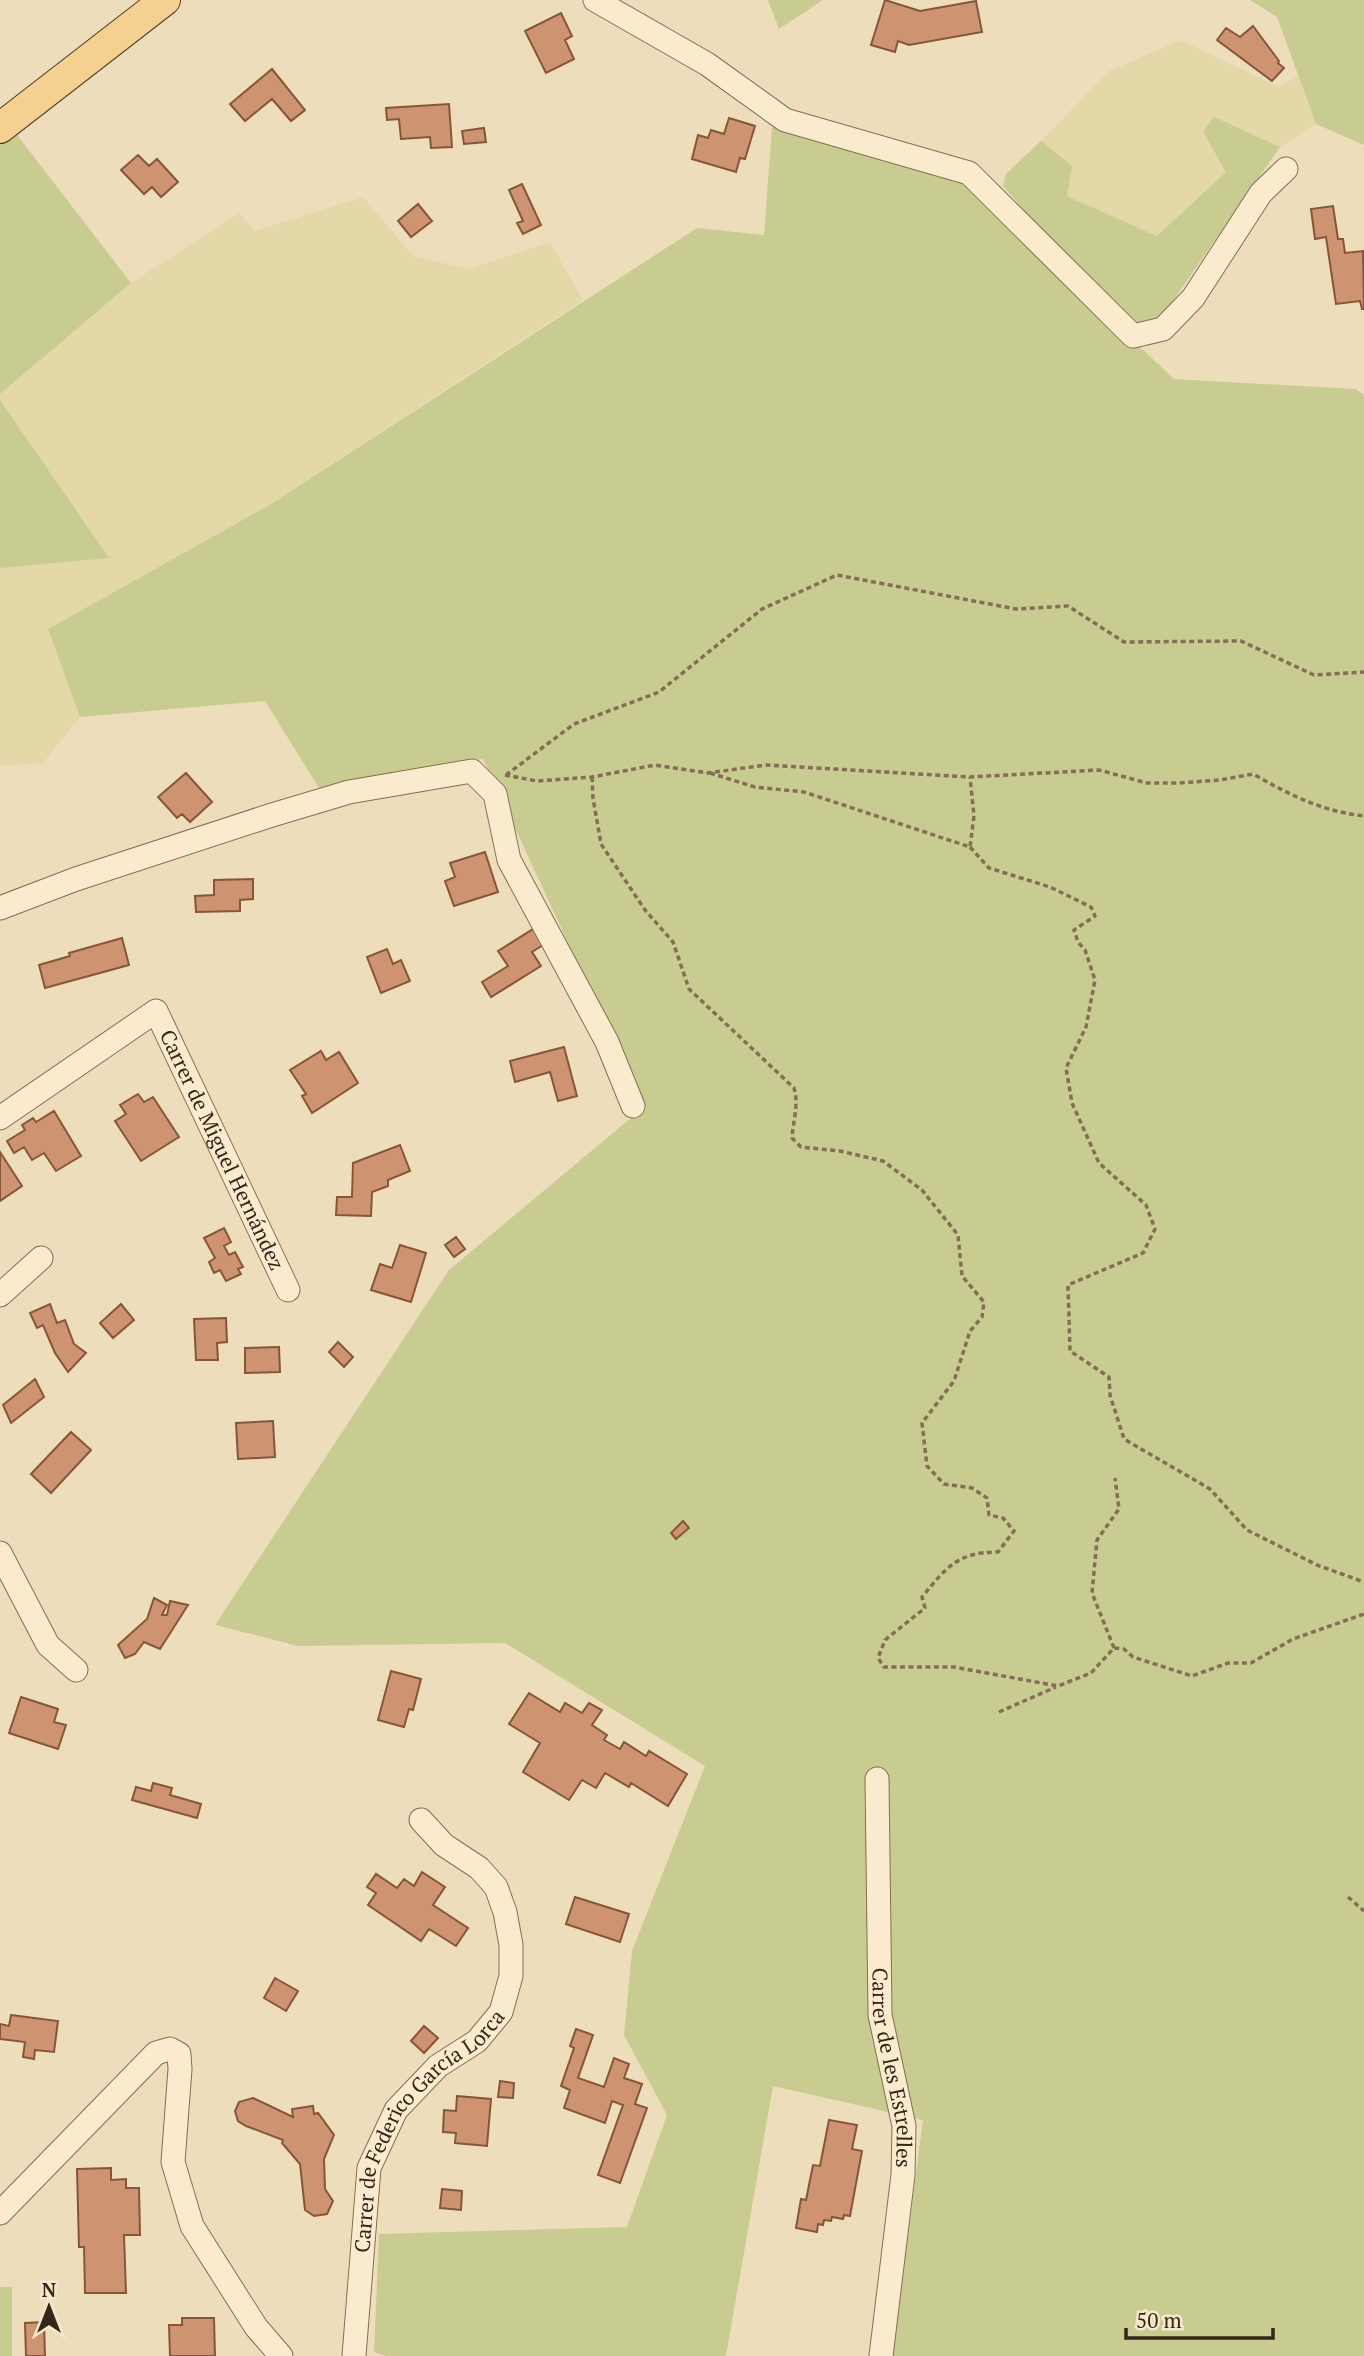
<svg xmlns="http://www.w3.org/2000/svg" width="1364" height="2356" viewBox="0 0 1364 2356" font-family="'PT Serif',serif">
<rect width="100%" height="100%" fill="#edb"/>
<!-- farmland -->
<path fill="#e4d8a9" d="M 1181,40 L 1279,87 L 1298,76 L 1316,124 L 1280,147 L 1214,117 L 1203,132 L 1226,172 L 1157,236 L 1067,196 L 1072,166 L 1041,141 L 1109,71 Z
M 363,197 L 413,256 L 468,269 L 550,242 L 583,300 L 271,504 L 48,629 L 80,717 L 43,763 L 0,766 L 0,568 L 108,558 L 0,400 L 0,394 L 131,283 L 239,213 L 255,231 Z"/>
<!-- green -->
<path fill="#c8cc90" d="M 768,0 L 823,0 L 779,29 Z
M 1250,0 L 1364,0 L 1364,145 L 1316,124 L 1277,17 Z
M 1214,117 L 1280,147 L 1163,315 L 1139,324 L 1096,292 L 1003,186 L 1006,174 L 1041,141 L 1072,166 L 1067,196 L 1157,236 L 1226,172 L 1203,132 Z
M 772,127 L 959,177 L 1174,379 L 1356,389 L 1364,395 L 1364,2356 L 892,2356 L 923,2120 L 773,2086 L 726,2356 L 386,2356 L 374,2352 L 379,2234 L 627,2227 L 667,2115 L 624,2035 L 632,1951 L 705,1766 L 505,1643 L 298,1646 L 215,1625 L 449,1270 L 644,1107 L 483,759 L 319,788 L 265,701 L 80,717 L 48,629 L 271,504 L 697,228 L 764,235 Z
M 14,131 L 131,283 L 0,394 L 0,141 Z
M 0,400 L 109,558 L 0,568 Z
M 0,2287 L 12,2287 L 12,2356 L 0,2356 Z"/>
<!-- building -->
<path fill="#ce9370" stroke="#86553a" stroke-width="2" d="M 885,0 L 920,11 L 976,1 L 982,32 L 909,45 L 898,41 L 895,52 L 871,45 Z
M 561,13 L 572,36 L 565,40 L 574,59 L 546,73 L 525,31 Z
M 1253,26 L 1279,61 L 1278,63 L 1284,68 L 1272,81 L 1217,40 L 1226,28 L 1240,37 Z
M 272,69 L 305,110 L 291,121 L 272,99 L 245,121 L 230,104 Z
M 449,104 L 452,147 L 431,148 L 430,137 L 401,139 L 399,119 L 387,120 L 386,108 Z
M 729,118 L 755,126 L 745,159 L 740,158 L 736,172 L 692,159 L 698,135 L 708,138 L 711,130 L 724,134 Z
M 484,128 L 486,142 L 464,144 L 462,131 Z
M 138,155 L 149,166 L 157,159 L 178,182 L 161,197 L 152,187 L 144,194 L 121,170 Z
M 522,184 L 541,225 L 523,234 L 517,223 L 523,221 L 509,190 Z
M 418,204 L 432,221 L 411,237 L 398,221 Z
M 1333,206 L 1338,239 L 1343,239 L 1345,253 L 1363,251 L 1364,309 L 1362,309 L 1360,301 L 1336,304 L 1326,237 L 1315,239 L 1311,209 Z
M 186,773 L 212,802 L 190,822 L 182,814 L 177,818 L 158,797 Z
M 485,852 L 498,892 L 454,906 L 445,881 L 455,877 L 450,863 Z
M 253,879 L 253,899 L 240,900 L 240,911 L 196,912 L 195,896 L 214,895 L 214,880 Z
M 538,926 L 548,942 L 532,952 L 541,966 L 491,997 L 482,982 L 508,966 L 498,951 Z
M 122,938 L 129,965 L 45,988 L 39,965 L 70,956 L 69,953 Z
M 387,949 L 393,964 L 401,960 L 410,981 L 381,993 L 367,957 Z
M 564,1047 L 577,1096 L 558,1101 L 550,1072 L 515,1082 L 510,1061 Z
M 321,1051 L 326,1060 L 339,1052 L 358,1083 L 312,1113 L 302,1096 L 306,1094 L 290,1070 Z
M 138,1094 L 144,1102 L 153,1097 L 179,1137 L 141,1161 L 115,1121 L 126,1114 L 120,1105 Z
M 54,1111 L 81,1156 L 56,1171 L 44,1153 L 32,1160 L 24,1147 L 14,1153 L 7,1141 L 25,1130 L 22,1125 L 33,1118 L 36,1122 Z
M 400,1145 L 410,1171 L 388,1180 L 388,1186 L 372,1192 L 371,1216 L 336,1215 L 337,1197 L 352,1197 L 353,1163 Z
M 0,1152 L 22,1186 L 0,1201 Z
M 224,1228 L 231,1242 L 224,1246 L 229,1255 L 235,1252 L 243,1267 L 238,1269 L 241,1274 L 226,1281 L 220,1270 L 214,1273 L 209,1262 L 215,1258 L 204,1238 Z
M 456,1237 L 465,1249 L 454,1257 L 445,1245 Z
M 400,1245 L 426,1253 L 411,1302 L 371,1290 L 380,1264 L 392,1268 Z
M 50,1304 L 57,1323 L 65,1320 L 74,1344 L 86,1353 L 68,1372 L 55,1353 L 43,1325 L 37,1328 L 30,1313 Z
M 121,1304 L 134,1320 L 113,1338 L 100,1323 Z
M 226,1318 L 227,1342 L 217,1343 L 218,1360 L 196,1360 L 194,1319 Z
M 338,1342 L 353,1357 L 344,1367 L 329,1352 Z
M 279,1347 L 280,1372 L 245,1373 L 245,1348 Z
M 35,1379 L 44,1397 L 11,1423 L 3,1405 Z
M 273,1421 L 275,1457 L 238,1459 L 236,1423 Z
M 71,1432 L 91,1450 L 51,1493 L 31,1474 Z
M 683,1521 L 689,1528 L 676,1539 L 671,1533 Z
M 154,1598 L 167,1605 L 162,1615 L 167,1615 L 170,1601 L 188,1605 L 160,1649 L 144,1642 L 135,1654 L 125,1658 L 118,1645 L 147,1619 Z
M 391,1671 L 421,1679 L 413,1710 L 409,1709 L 404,1727 L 378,1720 Z
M 529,1693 L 560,1712 L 565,1703 L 582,1713 L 589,1703 L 602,1710 L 592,1725 L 607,1735 L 604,1740 L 620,1749 L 624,1742 L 646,1756 L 649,1751 L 687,1774 L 668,1806 L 631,1783 L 629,1787 L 605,1773 L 596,1788 L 582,1780 L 569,1800 L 523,1772 L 540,1743 L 509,1724 Z
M 21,1697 L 58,1709 L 54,1722 L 66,1725 L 58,1749 L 9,1733 Z
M 153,1783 L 172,1788 L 170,1795 L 201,1804 L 197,1818 L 132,1800 L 136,1787 L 151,1791 Z
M 422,1872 L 445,1887 L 433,1905 L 468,1928 L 456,1946 L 429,1929 L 421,1941 L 368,1905 L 376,1893 L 367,1887 L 376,1874 L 397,1888 L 404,1879 L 414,1886 Z
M 575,1897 L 629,1914 L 620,1942 L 566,1924 Z
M 275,1978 L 298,1991 L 286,2011 L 264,1998 Z
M 11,2015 L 58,2021 L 54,2052 L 35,2050 L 34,2059 L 23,2057 L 25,2042 L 0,2039 L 0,2024 L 9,2026 Z
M 424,2026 L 438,2038 L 424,2053 L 411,2041 Z
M 576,2029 L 593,2035 L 578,2078 L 604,2087 L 614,2058 L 629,2064 L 624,2078 L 642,2084 L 635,2104 L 647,2108 L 620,2183 L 598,2175 L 623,2105 L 612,2101 L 605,2123 L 564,2108 L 570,2090 L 561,2086 L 574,2048 L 570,2046 Z
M 500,2081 L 514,2083 L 513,2098 L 498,2097 Z
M 457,2096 L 491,2099 L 487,2146 L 455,2143 L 456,2133 L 443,2132 L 444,2110 L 456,2111 Z
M 253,2098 L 293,2117 L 292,2109 L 313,2106 L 314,2114 L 318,2113 L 334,2135 L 324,2159 L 325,2189 L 333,2201 L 327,2214 L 314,2216 L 305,2210 L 300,2164 L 282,2143 L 283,2140 L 246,2126 L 238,2121 L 235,2111 L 239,2102 Z
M 829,2120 L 857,2125 L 852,2149 L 862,2151 L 850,2216 L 844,2215 L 843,2219 L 832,2217 L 831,2221 L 824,2220 L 823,2225 L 818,2224 L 817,2232 L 796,2228 L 801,2199 L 806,2200 L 813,2165 L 820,2166 Z
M 111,2168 L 111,2180 L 126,2179 L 126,2188 L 139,2188 L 140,2235 L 124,2235 L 126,2293 L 85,2293 L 84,2247 L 79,2247 L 77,2169 Z
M 442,2189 L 462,2191 L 461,2210 L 440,2208 Z
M 182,2318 L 214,2318 L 215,2356 L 170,2356 L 169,2325 L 182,2325 Z
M 44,2322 L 45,2356 L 26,2356 L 25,2323 Z"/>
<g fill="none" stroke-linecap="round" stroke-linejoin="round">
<!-- minor casing -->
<g stroke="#866d55" stroke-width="25">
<g id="minor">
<path d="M 595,0 L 707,64 L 785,120 L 969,173 L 1133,336 L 1163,329 L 1193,298 L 1261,193 L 1286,169"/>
<path d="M 0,908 L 76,879 L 272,815 L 349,792 L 472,771 L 495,794 L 509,860 L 607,1042 L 633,1106"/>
<path id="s1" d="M 0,1118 L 156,1011 L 288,1290"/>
<path d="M 0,1295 L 41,1258"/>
<path d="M 0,1553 L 48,1645 L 76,1670"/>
<path id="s2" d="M 877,1779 L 880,2015 L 904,2126 L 903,2175 L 881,2356"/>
<path d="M 0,2213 L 156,2053 L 170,2049 L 179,2054 L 180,2069 L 173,2162 L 192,2226 L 256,2327 L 281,2356"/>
<path id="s3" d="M 354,2356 L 369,2168 L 396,2110 L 438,2066 L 477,2041 L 501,2012 L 511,1976 L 511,1945 L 505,1912 L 496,1887 L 479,1868 L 444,1845 L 421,1820"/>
</g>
</g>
<!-- major casing -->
<g stroke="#533b2a" stroke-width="32">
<path id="major" d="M 0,128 L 165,0"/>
</g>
<!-- path -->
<path stroke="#866d55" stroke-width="3.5" stroke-dasharray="5 3.5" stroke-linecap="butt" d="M 710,773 L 755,787 L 804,792 L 970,847 L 974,816 L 970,777
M 505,775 L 537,781 L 592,777 L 655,765 L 708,773 L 766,765 L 970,777 L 1099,770 L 1147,783 L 1179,783 L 1220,780 L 1253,774 C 1290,795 1321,811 1364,816
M 506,775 L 574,724 L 659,692 L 762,609 L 837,575 L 1016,609 L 1068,606 L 1124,642 L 1241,641 L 1314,675 L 1364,672
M 592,777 L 593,798 L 601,844 L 645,910 L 673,942 L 689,989 L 794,1088 C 799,1105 793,1121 792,1138 L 801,1147 L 840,1151 L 883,1161 L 922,1190 L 958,1235 L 962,1276 L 984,1302 L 982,1317 L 970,1331 L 954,1381 L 922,1423 L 927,1466 L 944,1484 L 972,1488 L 987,1498 L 989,1515 L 1003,1518 L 1014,1531 L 998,1552 C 957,1552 946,1568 922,1597 L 925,1608 L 885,1640 L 878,1658 L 884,1667 L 954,1667 L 1058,1686 L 1091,1673 L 1114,1648 L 1124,1649 L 1133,1657 L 1192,1676 L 1228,1663 L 1251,1663 L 1293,1639 L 1364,1614
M 970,847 L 989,868 L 1050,887 L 1091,907 L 1095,916 L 1074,930 L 1078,942 L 1085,950 L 1095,980 L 1086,1027 L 1066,1068 L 1072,1103 L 1099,1163 L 1146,1205 L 1155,1229 L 1143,1253 L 1068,1285 L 1070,1351 L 1109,1377 L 1110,1395 L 1124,1439 L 1210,1489 L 1247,1530 L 1317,1565 L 1364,1582
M 1114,1648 L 1092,1593 L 1097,1540 L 1119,1509 L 1115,1478
M 999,1712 L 1056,1687
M 1348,1897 L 1364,1911"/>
<!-- minor -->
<use href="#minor" stroke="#faebce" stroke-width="23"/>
<!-- major -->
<use href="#major" stroke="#f4d190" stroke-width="30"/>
</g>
<g text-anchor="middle" stroke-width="7" stroke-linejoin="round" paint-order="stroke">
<!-- street labels -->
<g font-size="21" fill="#35261a" stroke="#f6e8cb">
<text dy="7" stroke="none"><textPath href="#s1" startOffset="343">Carrer de Miguel Hernández</textPath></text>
<text dy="7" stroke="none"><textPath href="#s2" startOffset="290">Carrer de les Estrelles</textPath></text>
<text dy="7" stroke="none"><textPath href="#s3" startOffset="250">Carrer de Federico García Lorca</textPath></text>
</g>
</g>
<!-- north arrow -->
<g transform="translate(49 2307)" stroke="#f6e8cb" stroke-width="5" paint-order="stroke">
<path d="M0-5L12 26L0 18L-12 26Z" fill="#35261a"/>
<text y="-10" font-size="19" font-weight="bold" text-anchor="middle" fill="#35261a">N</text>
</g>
<!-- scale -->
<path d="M1126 2328v10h147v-10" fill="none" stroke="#35261a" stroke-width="3.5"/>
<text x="1136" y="2328" font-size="21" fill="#35261a" stroke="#f6e8cb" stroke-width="5" paint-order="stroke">50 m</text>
</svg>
